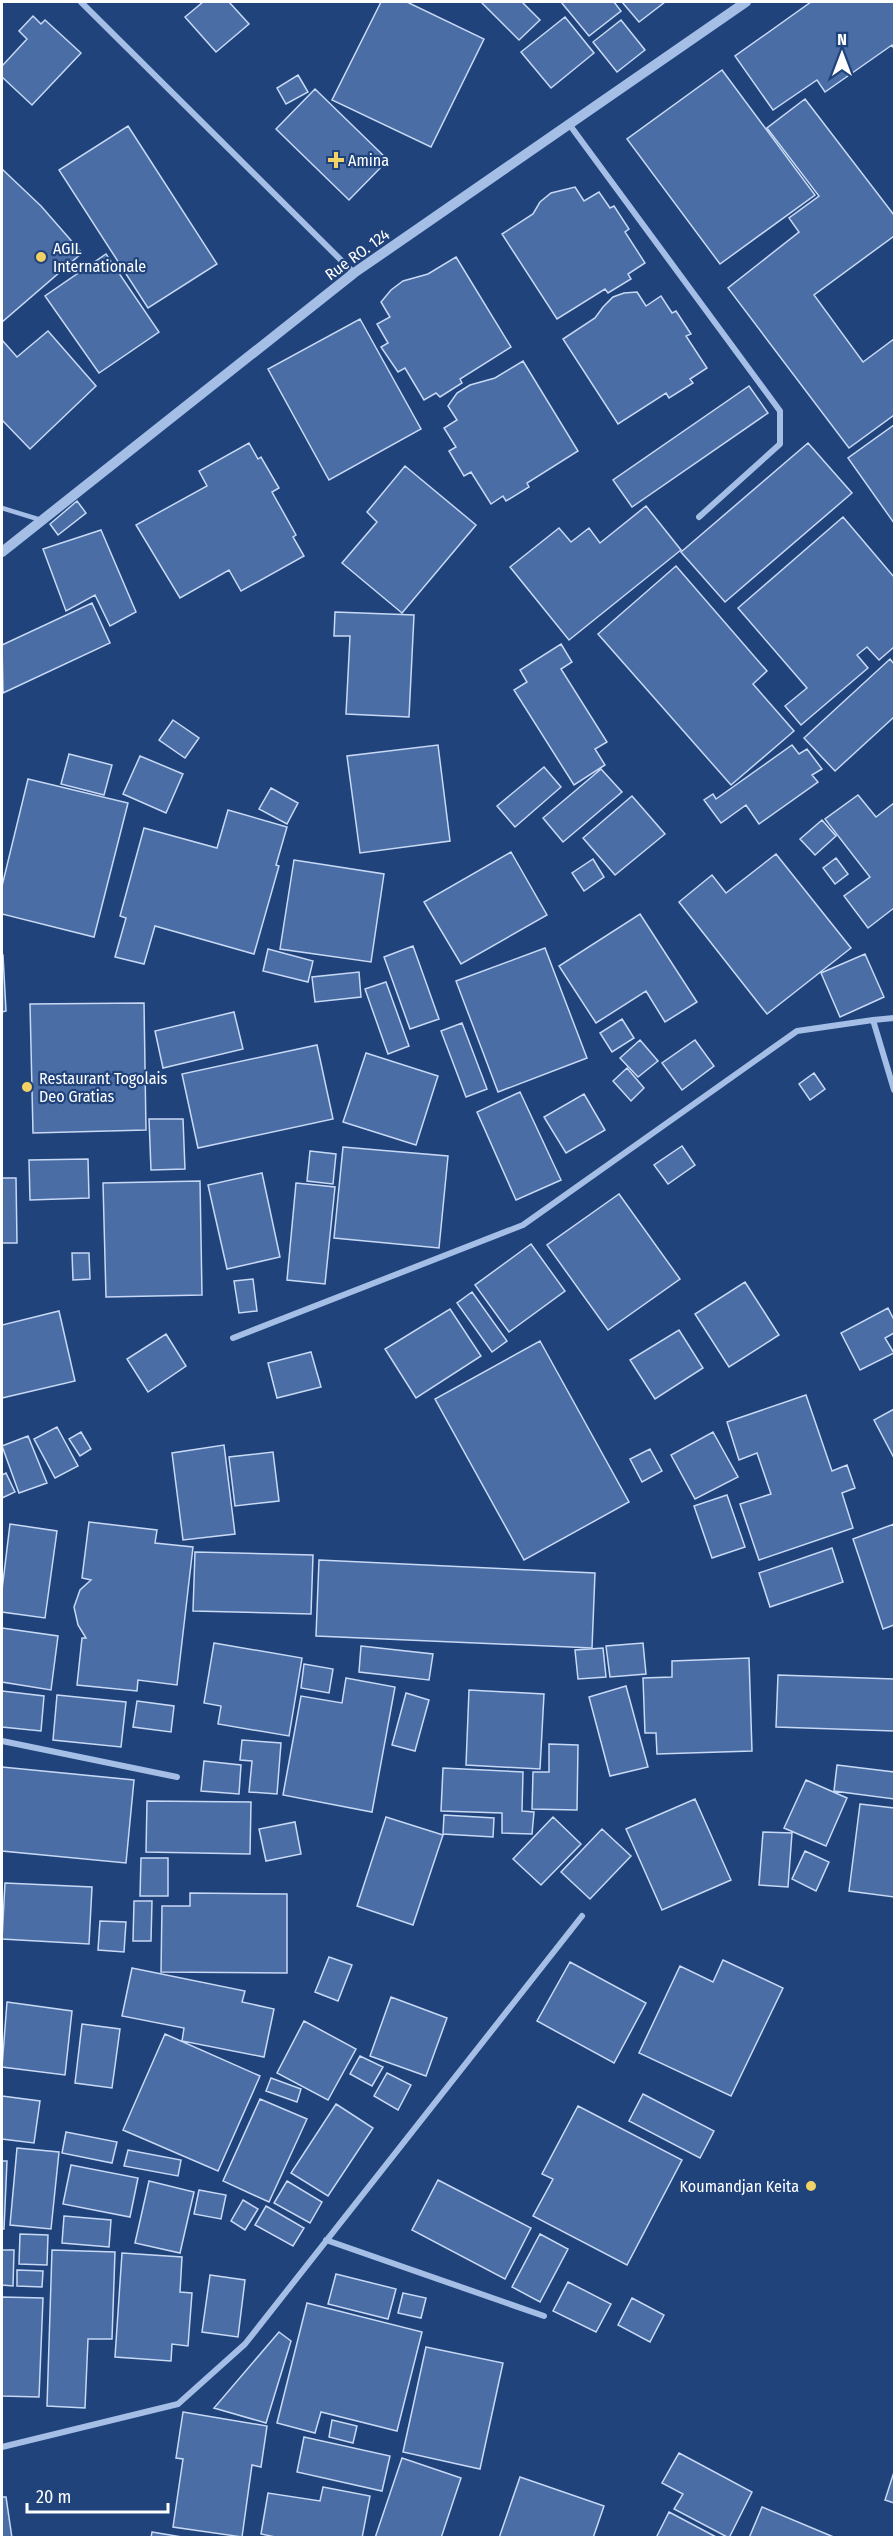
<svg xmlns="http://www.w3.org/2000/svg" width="896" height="2539" viewBox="0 0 896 2539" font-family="'Fira Sans Condensed',sans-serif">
<rect width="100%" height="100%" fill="#21437c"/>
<!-- building -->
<path fill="#4a6da5" stroke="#c7d9f5" stroke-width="1.5" d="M 203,2 L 229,2 L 249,24 L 216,52 L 185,17 Z
M 381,2 L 407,2 L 484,39 L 431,147 L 332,100 Z
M 481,2 L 522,2 L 540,20 L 519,40 Z
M 561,2 L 614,2 L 621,11 L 589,36 Z
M 622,2 L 665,2 L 639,22 Z
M 811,2 L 894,2 L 894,49 L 892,45 L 825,92 L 817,80 L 773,110 L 735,56 Z
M 33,16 L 41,24 L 45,20 L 81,53 L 32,105 L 2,77 L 2,66 L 27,39 L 19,31 Z
M 565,17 L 594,53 L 551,88 L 521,52 Z
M 621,20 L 645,50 L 617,72 L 593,42 Z
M 722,70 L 815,195 L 720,264 L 627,139 Z
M 298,75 L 308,92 L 286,104 L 277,88 Z
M 315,89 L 388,160 L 349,200 L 276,129 Z
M 805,99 L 894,215 L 894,236 L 814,295 L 863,362 L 894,339 L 894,415 L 849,448 L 728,288 L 799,232 L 789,218 L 819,196 L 767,128 Z
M 128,126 L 217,264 L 148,308 L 59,170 Z
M 2,169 L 41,206 L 82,253 L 2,322 Z
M 575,187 L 584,201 L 599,192 L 610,208 L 614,206 L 629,229 L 625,232 L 645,263 L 628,274 L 631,279 L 608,293 L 605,289 L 557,319 L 502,234 L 533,214 L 540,202 L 551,193 Z
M 106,254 L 159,332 L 99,373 L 45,296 Z
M 456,257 L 511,347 L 460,379 L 462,383 L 440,397 L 436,393 L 424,400 L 405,368 L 398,372 L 381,347 L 388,343 L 377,324 L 390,317 L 381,302 L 391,290 L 403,281 L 428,274 Z
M 637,292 L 646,306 L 661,296 L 672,313 L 676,311 L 691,334 L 686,336 L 707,368 L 690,379 L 693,383 L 669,398 L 666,393 L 618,424 L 563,339 L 595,318 L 603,307 L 613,297 L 624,293 Z
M 360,319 L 421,429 L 329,480 L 268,369 Z
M 48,331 L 96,386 L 30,449 L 2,420 L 2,340 L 17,357 Z
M 523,361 L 578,451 L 527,483 L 529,487 L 506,501 L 503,496 L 491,504 L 471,472 L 464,476 L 449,451 L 456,447 L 444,428 L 457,420 L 448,406 L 457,393 L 470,385 L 495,378 Z
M 749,386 L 768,413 L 632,507 L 613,480 Z
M 894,425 L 894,523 L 848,458 Z
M 249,443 L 258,459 L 261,457 L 279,488 L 272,492 L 296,535 L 293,537 L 304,556 L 241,591 L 229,570 L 180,598 L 136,525 L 207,486 L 199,471 Z
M 808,443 L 852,493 L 725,602 L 681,552 Z
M 405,466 L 476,525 L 402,613 L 342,563 L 377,522 L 367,512 Z
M 77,501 L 86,513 L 58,535 L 50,524 Z
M 646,506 L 681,550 L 569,640 L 510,567 L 559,528 L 571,542 L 589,528 L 600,543 Z
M 843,517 L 894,577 L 894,647 L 879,660 L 867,647 L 857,655 L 868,668 L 801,725 L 785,706 L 807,688 L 738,608 Z
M 101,530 L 136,612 L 110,626 L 95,595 L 66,611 L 43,549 Z
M 676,566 L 767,671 L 753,684 L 794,731 L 731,785 L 598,634 Z
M 92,603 L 110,643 L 3,693 L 2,645 Z
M 335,612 L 414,615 L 409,717 L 346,714 L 350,636 L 334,636 Z
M 561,644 L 572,662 L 561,669 L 607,742 L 595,749 L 605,765 L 574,785 L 514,690 L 527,682 L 520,670 Z
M 890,659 L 894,664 L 894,717 L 835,771 L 804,738 Z
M 173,720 L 199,738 L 185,758 L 159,740 Z
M 438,745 L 450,841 L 360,853 L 347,756 Z
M 792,745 L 799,754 L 807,749 L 822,769 L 812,775 L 818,782 L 759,824 L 746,805 L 721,823 L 704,800 L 713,794 L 716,799 Z
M 69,754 L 112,765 L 104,795 L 61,784 Z
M 140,756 L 183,774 L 166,813 L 123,794 Z
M 544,767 L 561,787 L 515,827 L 497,806 Z
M 601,769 L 622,792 L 563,842 L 543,818 Z
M 28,779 L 128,803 L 94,937 L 2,914 L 2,886 Z
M 271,788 L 298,803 L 287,824 L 259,809 Z
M 858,795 L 876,817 L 894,803 L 894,908 L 868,928 L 844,896 L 870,877 L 825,819 Z
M 632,796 L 665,834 L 615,875 L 583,838 Z
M 228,810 L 287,827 L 276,865 L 279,866 L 254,954 L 155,926 L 144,964 L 115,957 L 126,918 L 120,916 L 144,828 L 217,848 Z
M 822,820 L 836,836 L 815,855 L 800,839 Z
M 511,852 L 547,915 L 461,964 L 424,902 Z
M 776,854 L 851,948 L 767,1014 L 679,902 L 712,875 L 726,893 Z
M 836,858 L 848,874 L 835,884 L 823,868 Z
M 593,859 L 604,877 L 584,891 L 572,873 Z
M 294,860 L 384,874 L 371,962 L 280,949 Z
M 640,914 L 697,1002 L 665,1022 L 646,991 L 596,1023 L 559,966 Z
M 413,946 L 439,1019 L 410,1029 L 384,957 Z
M 545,948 L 587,1058 L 498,1092 L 456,981 Z
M 268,949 L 313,961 L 308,982 L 263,971 Z
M 865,954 L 884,997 L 840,1017 L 821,973 Z
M 2,955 L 3,955 L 6,1011 L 2,1012 Z
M 359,972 L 361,997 L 315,1002 L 312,977 Z
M 386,982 L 409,1046 L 388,1054 L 365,989 Z
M 144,1003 L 146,1130 L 33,1133 L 30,1004 Z
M 234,1012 L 243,1049 L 163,1068 L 155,1031 Z
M 622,1019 L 634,1038 L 612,1052 L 600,1033 Z
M 462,1023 L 487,1089 L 466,1097 L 441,1031 Z
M 640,1040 L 658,1061 L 638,1077 L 620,1058 Z
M 695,1040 L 714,1066 L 682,1090 L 662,1063 Z
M 317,1045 L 333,1119 L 198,1148 L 182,1074 Z
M 366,1053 L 438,1076 L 416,1145 L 343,1122 Z
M 627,1068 L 644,1088 L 631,1101 L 613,1081 Z
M 814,1073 L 825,1089 L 810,1100 L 799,1084 Z
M 520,1092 L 561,1180 L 516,1200 L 477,1112 Z
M 584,1094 L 605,1130 L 566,1153 L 544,1117 Z
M 149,1119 L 183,1119 L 185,1169 L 151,1170 Z
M 682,1146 L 695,1165 L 668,1184 L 654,1165 Z
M 343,1147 L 448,1156 L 439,1248 L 334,1238 Z
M 310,1151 L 336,1154 L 333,1184 L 307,1181 Z
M 88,1159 L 89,1198 L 30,1200 L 29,1160 Z
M 262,1173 L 280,1257 L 227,1269 L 208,1185 Z
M 2,1178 L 16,1178 L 17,1243 L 2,1243 Z
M 200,1181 L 202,1295 L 106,1297 L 103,1183 Z
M 296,1183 L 335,1187 L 325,1284 L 287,1280 Z
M 619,1194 L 680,1279 L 608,1330 L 547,1245 Z
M 531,1244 L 565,1291 L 509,1332 L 475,1285 Z
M 72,1253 L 89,1253 L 90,1279 L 73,1280 Z
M 253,1279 L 257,1311 L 239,1313 L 234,1281 Z
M 745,1282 L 779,1335 L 729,1367 L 695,1314 Z
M 472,1292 L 507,1341 L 492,1352 L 457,1303 Z
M 888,1308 L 894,1320 L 894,1333 L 885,1338 L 894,1353 L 860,1370 L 841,1333 Z
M 450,1309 L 481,1356 L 416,1398 L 385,1349 Z
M 59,1311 L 75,1381 L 2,1398 L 2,1325 Z
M 679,1330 L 703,1368 L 655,1399 L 630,1360 Z
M 166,1334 L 186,1366 L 148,1392 L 127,1359 Z
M 540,1341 L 629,1502 L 524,1560 L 435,1399 Z
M 311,1352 L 321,1387 L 277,1398 L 268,1363 Z
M 806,1395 L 832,1471 L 847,1465 L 855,1488 L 842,1493 L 853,1528 L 759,1560 L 740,1504 L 771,1494 L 757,1453 L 739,1460 L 727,1422 Z
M 894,1409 L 894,1458 L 874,1420 Z
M 57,1427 L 78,1466 L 55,1478 L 34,1439 Z
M 81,1432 L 91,1449 L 80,1456 L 69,1439 Z
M 713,1432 L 738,1477 L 695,1499 L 671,1455 Z
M 28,1436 L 47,1483 L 19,1493 L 2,1446 Z
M 224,1445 L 235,1534 L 183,1540 L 172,1453 Z
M 650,1449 L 662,1471 L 642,1482 L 630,1459 Z
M 273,1452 L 279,1501 L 235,1506 L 229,1457 Z
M 6,1473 L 15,1492 L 2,1498 L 2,1475 Z
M 727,1495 L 745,1547 L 712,1558 L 694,1506 Z
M 89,1522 L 157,1530 L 155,1543 L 193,1547 L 177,1685 L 138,1680 L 137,1691 L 77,1685 L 82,1638 L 86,1638 L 78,1625 L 74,1607 L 80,1590 L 91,1580 L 82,1578 Z
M 10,1524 L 57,1531 L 45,1618 L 2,1612 L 2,1590 Z
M 894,1524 L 894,1625 L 883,1629 L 853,1539 Z
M 832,1548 L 843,1582 L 770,1607 L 759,1573 Z
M 195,1552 L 313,1555 L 311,1614 L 193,1611 Z
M 319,1560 L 595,1573 L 592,1648 L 316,1636 Z
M 2,1628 L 58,1636 L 51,1690 L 2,1682 Z
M 214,1643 L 302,1658 L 289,1736 L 218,1724 L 221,1706 L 204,1703 Z
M 643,1643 L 646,1674 L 610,1677 L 606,1646 Z
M 361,1646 L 433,1654 L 429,1680 L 359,1672 Z
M 603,1648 L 606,1677 L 578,1679 L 575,1650 Z
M 749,1658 L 752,1751 L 657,1754 L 656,1733 L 645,1733 L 643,1678 L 672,1677 L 672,1661 Z
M 304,1664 L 333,1669 L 329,1693 L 301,1688 Z
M 778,1675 L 894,1679 L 894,1731 L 776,1727 Z
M 346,1678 L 395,1687 L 372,1812 L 283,1795 L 301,1696 L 342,1703 Z
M 626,1686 L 648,1767 L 610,1776 L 589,1697 Z
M 469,1690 L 544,1694 L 540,1769 L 466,1765 Z
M 2,1691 L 44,1696 L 41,1731 L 2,1727 Z
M 406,1693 L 429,1700 L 415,1751 L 392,1745 Z
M 57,1695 L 126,1702 L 121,1747 L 53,1740 Z
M 137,1701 L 174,1706 L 171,1732 L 133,1727 Z
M 242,1740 L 281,1743 L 277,1794 L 249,1792 L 252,1761 L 240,1760 Z
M 549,1744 L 578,1745 L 577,1810 L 532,1809 L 533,1772 L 549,1772 Z
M 204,1761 L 241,1765 L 239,1794 L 201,1791 Z
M 837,1765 L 894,1772 L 894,1799 L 834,1791 Z
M 2,1767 L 134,1780 L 126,1863 L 2,1851 Z
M 443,1768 L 523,1772 L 522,1811 L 534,1812 L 532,1834 L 502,1833 L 502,1813 L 441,1811 Z
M 806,1780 L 847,1798 L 826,1846 L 784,1828 Z
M 695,1799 L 731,1880 L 662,1910 L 626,1829 Z
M 147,1801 L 251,1802 L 250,1854 L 146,1852 Z
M 860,1804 L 894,1808 L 894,1897 L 849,1891 Z
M 444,1815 L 494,1818 L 493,1837 L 443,1834 Z
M 386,1817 L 443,1835 L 413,1925 L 357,1906 Z
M 553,1817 L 581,1844 L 541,1885 L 513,1859 Z
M 295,1822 L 301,1854 L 266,1861 L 259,1829 Z
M 602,1829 L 631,1856 L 590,1899 L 561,1872 Z
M 763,1832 L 792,1833 L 788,1887 L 759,1885 Z
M 805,1851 L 829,1862 L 816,1891 L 792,1879 Z
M 141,1858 L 168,1858 L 168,1896 L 140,1896 Z
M 5,1883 L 92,1887 L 89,1944 L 2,1939 Z
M 190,1893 L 287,1894 L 287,1973 L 161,1972 L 162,1906 L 190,1906 Z
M 134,1901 L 152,1901 L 151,1941 L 133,1941 Z
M 100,1921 L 126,1922 L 124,1952 L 98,1950 Z
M 329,1957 L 352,1965 L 338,2001 L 315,1992 Z
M 723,1960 L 783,1988 L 731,2096 L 639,2053 L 680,1966 L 713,1982 Z
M 570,1962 L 646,2003 L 614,2063 L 537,2021 Z
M 132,1968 L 245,1991 L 242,2002 L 274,2009 L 264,2057 L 182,2041 L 184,2028 L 122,2016 Z
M 391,1997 L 447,2018 L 426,2076 L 370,2056 Z
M 7,2002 L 72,2011 L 65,2075 L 2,2067 Z
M 304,2021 L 356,2049 L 328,2100 L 277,2073 Z
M 82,2024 L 120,2029 L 112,2088 L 75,2083 Z
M 165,2034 L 260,2076 L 218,2171 L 123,2130 Z
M 360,2056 L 383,2067 L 372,2086 L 350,2074 Z
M 387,2073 L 411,2085 L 398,2110 L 374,2096 Z
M 271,2078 L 301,2089 L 297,2102 L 266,2091 Z
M 643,2094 L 714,2131 L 700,2158 L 629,2121 Z
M 2,2096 L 40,2101 L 34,2143 L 2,2139 Z
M 260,2099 L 307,2119 L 269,2202 L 223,2181 Z
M 336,2104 L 373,2128 L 328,2196 L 291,2173 Z
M 578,2106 L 682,2160 L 627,2265 L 533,2216 L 553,2179 L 542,2174 Z
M 66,2132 L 117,2142 L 112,2163 L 62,2153 Z
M 17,2148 L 59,2152 L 51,2229 L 10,2225 Z
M 128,2150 L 181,2160 L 178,2176 L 124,2166 Z
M 2,2161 L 7,2161 L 4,2229 L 2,2229 Z
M 71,2165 L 138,2178 L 130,2217 L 63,2204 Z
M 438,2180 L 531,2228 L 505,2279 L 412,2230 Z
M 149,2181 L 194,2192 L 180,2253 L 135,2243 Z
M 287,2181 L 322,2202 L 310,2223 L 274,2203 Z
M 199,2190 L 226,2195 L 221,2219 L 194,2214 Z
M 243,2200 L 258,2209 L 245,2230 L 231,2221 Z
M 266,2206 L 304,2228 L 293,2246 L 255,2225 Z
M 64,2216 L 111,2220 L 109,2247 L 62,2243 Z
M 20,2234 L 48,2235 L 47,2265 L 19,2264 Z
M 540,2234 L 568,2249 L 540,2302 L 512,2287 Z
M 2,2250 L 14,2250 L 13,2286 L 2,2285 Z
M 52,2250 L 115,2252 L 112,2339 L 88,2339 L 85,2408 L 47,2406 Z
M 122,2253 L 182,2257 L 180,2292 L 192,2293 L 188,2346 L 172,2344 L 171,2361 L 115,2357 Z
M 17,2270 L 43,2271 L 42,2287 L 17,2286 Z
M 336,2274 L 396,2289 L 388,2319 L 328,2304 Z
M 210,2275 L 245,2280 L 238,2337 L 202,2332 Z
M 568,2282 L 611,2304 L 596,2332 L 553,2311 Z
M 403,2293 L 426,2298 L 421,2318 L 398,2313 Z
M 2,2297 L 43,2298 L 39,2397 L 2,2396 Z
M 632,2298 L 664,2315 L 650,2342 L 618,2325 Z
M 307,2303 L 422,2332 L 397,2431 L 321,2412 L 315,2433 L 277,2423 Z
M 279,2332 L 291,2341 L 266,2423 L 214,2408 Z
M 426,2347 L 503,2363 L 480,2469 L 403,2452 Z
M 183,2412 L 267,2426 L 261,2467 L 252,2465 L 242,2537 L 173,2527 L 183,2459 L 176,2458 Z
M 332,2420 L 357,2426 L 353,2443 L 329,2437 Z
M 304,2437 L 390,2456 L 382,2491 L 297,2472 Z
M 679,2453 L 752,2492 L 729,2538 L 674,2509 L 683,2494 L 662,2483 Z
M 402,2458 L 461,2478 L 441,2538 L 375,2538 Z
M 894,2472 L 894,2503 L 885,2500 Z
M 520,2477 L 604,2506 L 593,2538 L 499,2538 Z
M 323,2487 L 370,2496 L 362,2538 L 280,2538 L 261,2534 L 268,2493 L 320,2501 Z
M 2,2497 L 6,2497 L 12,2538 L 2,2538 Z
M 762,2507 L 836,2538 L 749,2538 Z
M 669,2512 L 718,2538 L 656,2538 Z
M 152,2532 L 188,2538 L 151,2538 Z"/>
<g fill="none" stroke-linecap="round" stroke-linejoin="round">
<!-- service -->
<path stroke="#a4bee6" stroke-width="4.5" d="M 2,508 L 41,520"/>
<!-- minor -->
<path stroke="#a4bee6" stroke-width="6" d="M 81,2 L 354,273
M 569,124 L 780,411 L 780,444 L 699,517
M 894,1018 L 873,1020 L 894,1090
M 233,1338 L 523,1225 L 797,1031 L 873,1020
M 2,1741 L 177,1777
M 326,2240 L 544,2316
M 2,2447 L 178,2404 L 245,2344 L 582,1916"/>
<!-- tertiary -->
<path stroke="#a4bee6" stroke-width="10" d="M 2,552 L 354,273 L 746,2"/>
</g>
<!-- markers -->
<g fill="#f2d266" stroke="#21437c" stroke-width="2">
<path d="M333 151h6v6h6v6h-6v6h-6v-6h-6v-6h6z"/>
<circle cx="41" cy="257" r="6"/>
<circle cx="27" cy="1087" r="6"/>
<circle cx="811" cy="2186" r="6"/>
</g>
<g text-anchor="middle" stroke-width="4.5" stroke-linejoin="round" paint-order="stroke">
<!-- poi labels -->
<g font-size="16" fill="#fff" stroke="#21437c" text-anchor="start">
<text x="348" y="166">Amina</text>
<text x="53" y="254">AGIL<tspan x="53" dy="18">Internationale</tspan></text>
<text x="39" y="1084">Restaurant Togolais<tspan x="39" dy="18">Deo Gratias</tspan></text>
<text x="799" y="2192" text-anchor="end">Koumandjan Keita</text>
</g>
<!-- street labels -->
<g font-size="16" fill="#fff" stroke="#21437c">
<text transform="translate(357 254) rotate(-36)" y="6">Rue RO. 124</text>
</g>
</g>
<!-- border -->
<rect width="896" height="2539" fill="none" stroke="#ffffff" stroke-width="6"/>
<!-- north arrow -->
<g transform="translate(842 54)" stroke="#21437c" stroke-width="4.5" paint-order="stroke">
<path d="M0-4.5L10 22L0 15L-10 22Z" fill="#ffffff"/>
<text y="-9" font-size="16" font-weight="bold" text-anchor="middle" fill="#ffffff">N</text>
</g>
<!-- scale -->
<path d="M27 2503v9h141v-9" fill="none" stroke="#ffffff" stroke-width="3"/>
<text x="36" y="2503" font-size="18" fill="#ffffff" stroke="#21437c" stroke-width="4.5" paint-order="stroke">20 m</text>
</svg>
